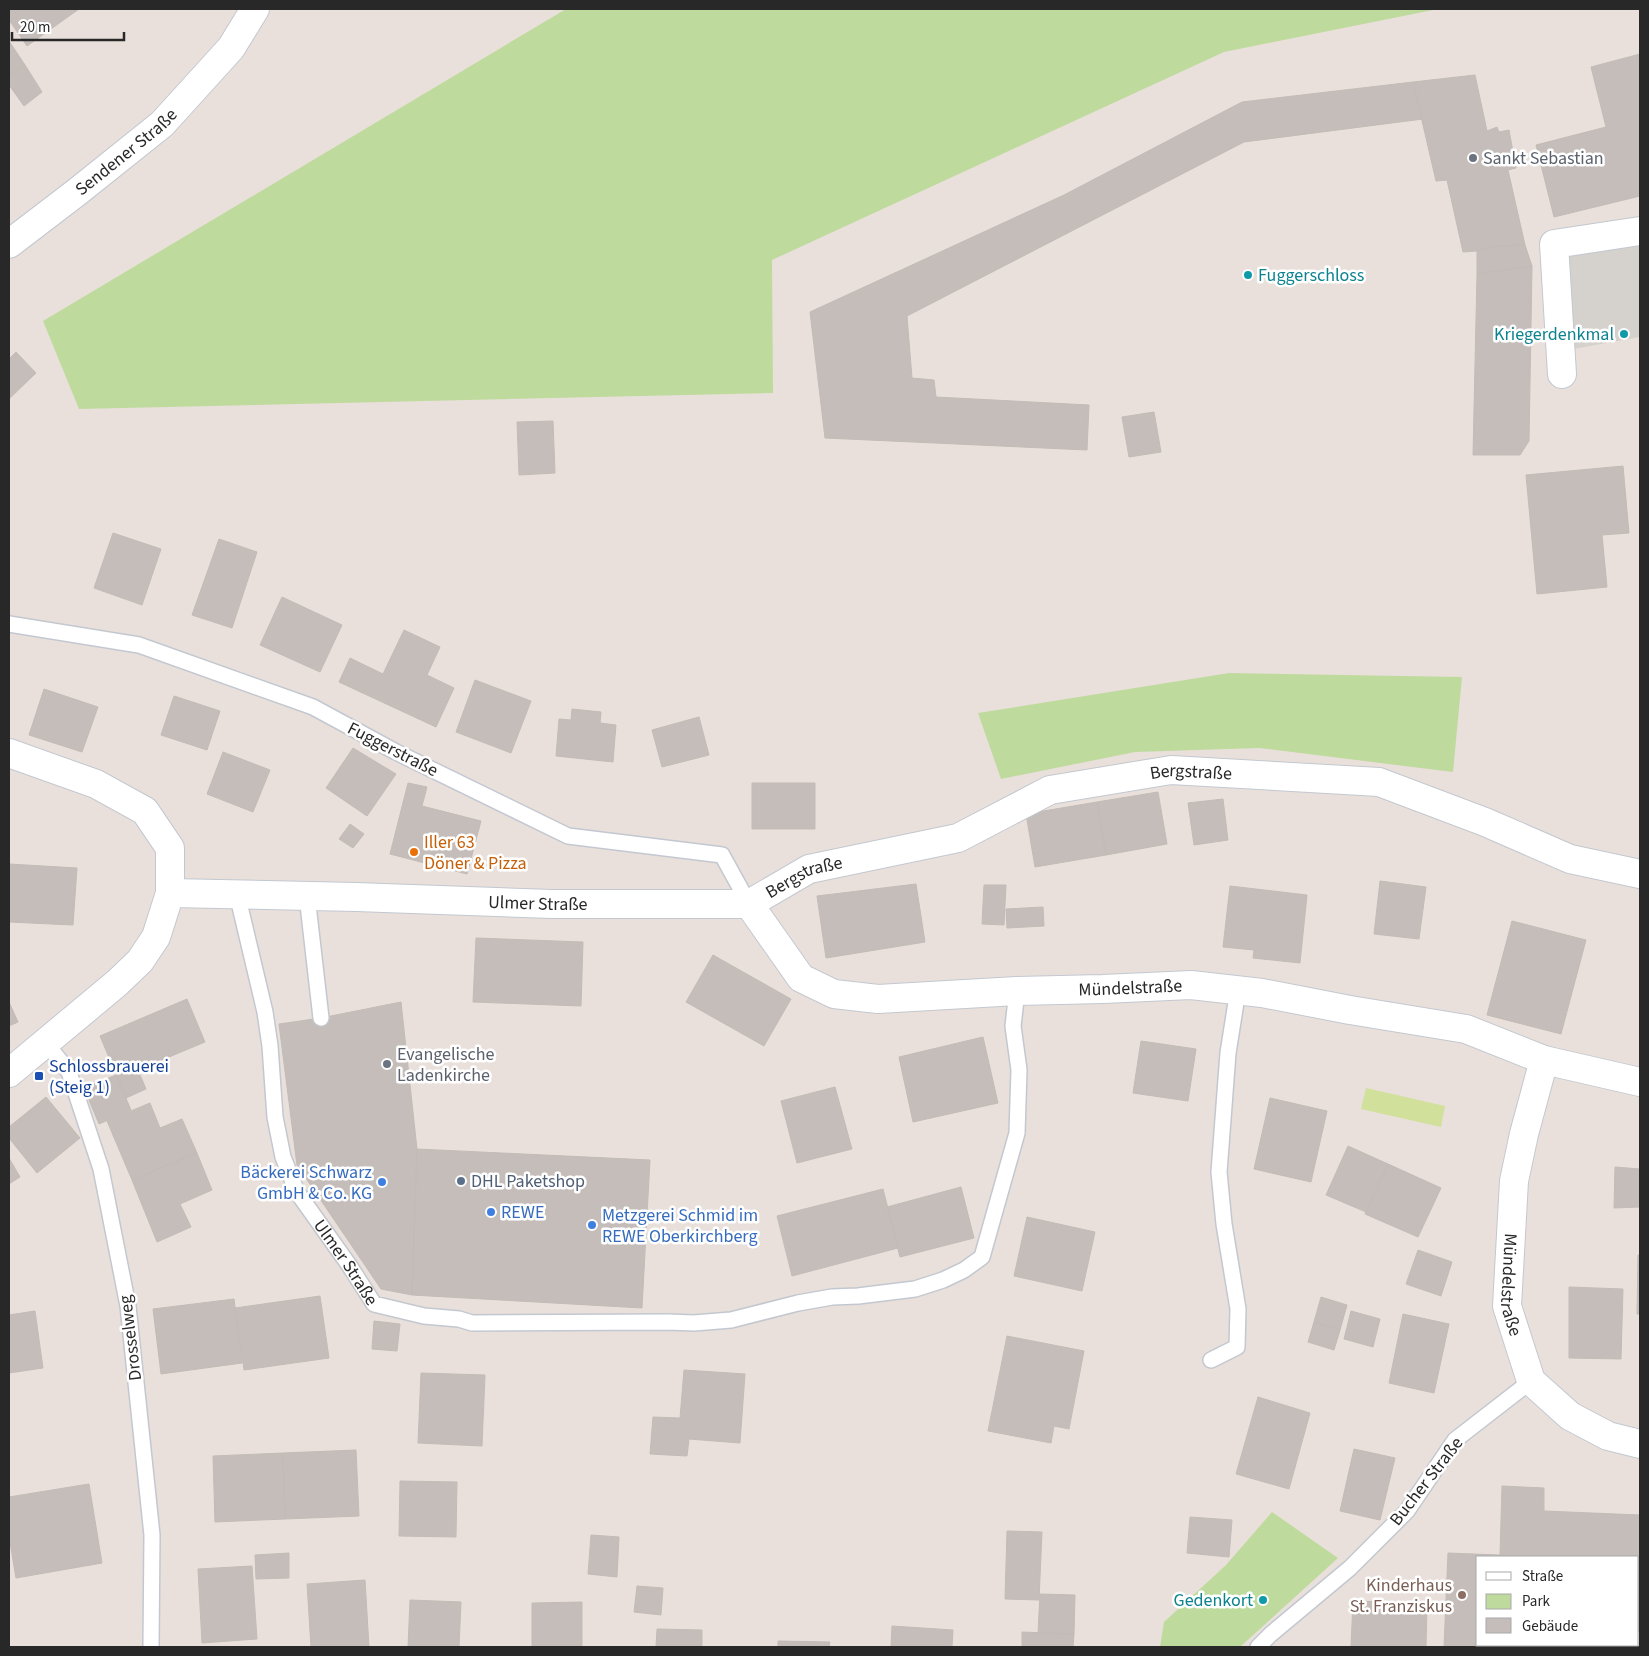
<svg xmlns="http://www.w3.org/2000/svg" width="1649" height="1656" viewBox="0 0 1649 1656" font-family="'Source Sans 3',sans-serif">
<rect width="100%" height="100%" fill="#e9e0db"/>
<!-- green -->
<path fill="#bfda9d" d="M 566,9 L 1438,9 L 1224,52 L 772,260 L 773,393 L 79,409 L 43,321 Z
M 1229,673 L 1462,677 L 1453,772 L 1259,748 L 1135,752 L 1001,779 L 978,713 Z
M 1272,1512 L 1338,1558 L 1240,1647 L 1160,1647 L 1164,1622 L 1226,1565 Z"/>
<!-- pitch -->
<path fill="#d1e09a" d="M 1366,1088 L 1445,1106 L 1441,1127 L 1361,1109 Z"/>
<!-- plaza -->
<path fill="#d5d1cd" d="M 1640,231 L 1640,337 L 1568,350 L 1554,244 Z"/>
<!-- building -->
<path fill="#c4bdba" stroke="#c3bbb5" d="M 9,9 L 79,9 L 27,46 L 9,20 Z
M 9,41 L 25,65 L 9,76 Z
M 1640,54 L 1640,196 L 1554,217 L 1536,145 L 1606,127 L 1591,67 Z
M 25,65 L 42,92 L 24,106 L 9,85 L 9,76 Z
M 1475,75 L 1487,131 L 1497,127 L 1499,132 L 1509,130 L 1516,168 L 1508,170 L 1525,245 L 1496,246 L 1477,251 L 1463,252 L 1447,180 L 1436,181 L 1413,82 Z
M 1413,82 L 1423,119 L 1244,142 L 907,316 L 912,378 L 934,380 L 936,397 L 1089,405 L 1087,450 L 825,438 L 810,312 L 1064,195 L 1242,102 Z
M 1525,245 L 1532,266 L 1477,274 L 1477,251 L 1496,246 Z
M 1532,266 L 1529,441 L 1520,455 L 1473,455 L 1477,274 Z
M 16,352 L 36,373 L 9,399 L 9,359 Z
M 1154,412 L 1161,452 L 1129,457 L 1122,417 Z
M 553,421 L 555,473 L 519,475 L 517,422 Z
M 1623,466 L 1629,533 L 1602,535 L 1607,587 L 1537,594 L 1526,475 Z
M 113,533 L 161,549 L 142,605 L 94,588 Z
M 219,539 L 257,552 L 232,628 L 192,615 Z
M 282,597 L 342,625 L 320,672 L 260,645 Z
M 404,630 L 440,647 L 427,675 L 454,688 L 436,727 L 339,682 L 350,658 L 383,674 Z
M 475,680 L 531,701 L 511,753 L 456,732 Z
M 44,689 L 98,707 L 82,752 L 29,735 Z
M 174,696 L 220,711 L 207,750 L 161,735 Z
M 572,709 L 601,712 L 600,723 L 616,725 L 613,762 L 556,756 L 559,719 L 571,720 Z
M 699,717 L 709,755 L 662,767 L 652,730 Z
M 353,748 L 396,774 L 367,816 L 326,788 Z
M 223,752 L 270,770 L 253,812 L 207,794 Z
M 408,783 L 427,787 L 422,806 L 481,821 L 467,874 L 390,854 Z
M 752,783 L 815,783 L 815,829 L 752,829 Z
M 1158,792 L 1167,844 L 1106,855 L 1097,802 Z
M 1223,799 L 1228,840 L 1194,845 L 1188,803 Z
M 1097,802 L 1106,855 L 1035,867 L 1026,814 Z
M 350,824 L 364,834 L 353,848 L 339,839 Z
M 9,864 L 77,868 L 73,925 L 9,922 Z
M 1380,881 L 1426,887 L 1419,939 L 1374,934 Z
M 916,884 L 925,942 L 826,958 L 817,896 Z
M 984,885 L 1006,885 L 1004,925 L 982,924 Z
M 1230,886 L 1307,895 L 1300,963 L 1253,958 L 1254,950 L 1223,947 Z
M 1043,907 L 1044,926 L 1007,928 L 1006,909 Z
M 1512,921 L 1586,940 L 1561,1034 L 1487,1015 Z
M 476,938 L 583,942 L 581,1006 L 473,1002 Z
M 713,955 L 791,999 L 764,1046 L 686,1002 Z
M 187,999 L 205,1042 L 138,1070 L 146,1089 L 126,1098 L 100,1036 Z
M 9,1002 L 18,1022 L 9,1026 Z
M 401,1002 L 417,1149 L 412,1295 L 381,1289 L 297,1165 L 279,1024 L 321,1018 Z
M 983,1037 L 998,1103 L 913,1122 L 899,1057 Z
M 1141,1041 L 1196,1049 L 1188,1101 L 1133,1093 Z
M 116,1075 L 131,1110 L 99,1124 L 84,1088 Z
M 835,1087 L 852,1149 L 797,1163 L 781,1101 Z
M 46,1097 L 80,1138 L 37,1173 L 9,1138 L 9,1127 Z
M 1270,1098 L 1327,1111 L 1311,1182 L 1254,1169 Z
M 150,1103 L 160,1128 L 182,1119 L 197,1153 L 132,1180 L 107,1121 Z
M 1348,1146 L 1388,1164 L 1366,1212 L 1326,1195 Z
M 417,1149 L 650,1160 L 642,1308 L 412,1295 Z
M 197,1153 L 212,1190 L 180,1204 L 191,1227 L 157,1242 L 132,1180 Z
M 9,1158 L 20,1177 L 9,1184 Z
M 1388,1164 L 1441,1188 L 1418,1237 L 1365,1214 Z
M 1615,1167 L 1640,1169 L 1640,1207 L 1614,1208 Z
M 961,1187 L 974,1238 L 900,1257 L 887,1207 Z
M 883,1189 L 898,1248 L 792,1276 L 777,1216 Z
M 1027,1217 L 1095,1232 L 1082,1291 L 1014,1276 Z
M 1418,1250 L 1452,1262 L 1441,1296 L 1406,1284 Z
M 1638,1255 L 1640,1255 L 1640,1314 L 1637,1314 Z
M 1569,1287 L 1623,1289 L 1621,1359 L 1569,1358 Z
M 320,1296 L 329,1358 L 244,1370 L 235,1308 Z
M 1321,1297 L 1347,1305 L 1340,1330 L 1314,1322 Z
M 234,1299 L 242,1363 L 161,1374 L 153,1309 Z
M 35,1311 L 43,1368 L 9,1373 L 9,1315 Z
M 1351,1311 L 1380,1319 L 1373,1347 L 1344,1339 Z
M 1403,1314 L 1449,1324 L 1434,1393 L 1389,1383 Z
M 374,1321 L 400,1324 L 397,1351 L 372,1349 Z
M 1314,1322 L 1340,1330 L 1334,1350 L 1308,1342 Z
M 1007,1336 L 1084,1351 L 1069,1429 L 1054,1426 L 1051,1443 L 988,1431 Z
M 684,1370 L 745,1374 L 740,1443 L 689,1439 L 687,1456 L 650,1454 L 653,1417 L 680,1418 Z
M 421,1373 L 485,1375 L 482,1446 L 418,1443 Z
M 1258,1397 L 1310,1413 L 1289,1489 L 1236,1474 Z
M 1354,1449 L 1395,1458 L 1380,1520 L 1340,1511 Z
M 356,1450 L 359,1516 L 285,1519 L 283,1453 Z
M 283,1453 L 285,1519 L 215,1522 L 213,1456 Z
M 400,1481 L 457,1482 L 456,1537 L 399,1536 Z
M 89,1484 L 102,1563 L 16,1578 L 9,1536 L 9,1497 Z
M 1502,1486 L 1544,1488 L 1544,1511 L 1640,1515 L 1640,1632 L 1638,1632 L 1638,1557 L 1478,1557 L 1478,1645 L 1503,1645 L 1503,1647 L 1444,1647 L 1448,1553 L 1500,1555 Z
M 1190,1517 L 1232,1520 L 1229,1557 L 1187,1553 Z
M 1007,1531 L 1042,1532 L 1039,1600 L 1005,1599 Z
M 591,1535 L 619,1537 L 617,1577 L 588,1574 Z
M 289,1553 L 289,1578 L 256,1579 L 255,1555 Z
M 252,1566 L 257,1639 L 202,1643 L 198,1569 Z
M 365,1580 L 369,1647 L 311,1647 L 307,1584 Z
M 637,1586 L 663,1588 L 661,1615 L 634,1612 Z
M 1040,1594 L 1075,1595 L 1074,1634 L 1038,1633 Z
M 410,1600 L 461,1602 L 459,1647 L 408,1647 Z
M 1353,1601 L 1427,1603 L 1426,1647 L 1351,1647 Z
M 582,1602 L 582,1647 L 532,1647 L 532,1603 Z
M 892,1626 L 953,1630 L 952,1647 L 891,1647 Z
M 657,1629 L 702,1630 L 702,1647 L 656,1647 Z
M 1022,1632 L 1074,1634 L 1073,1647 L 1022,1647 Z
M 778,1641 L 830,1642 L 829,1647 L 778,1647 Z"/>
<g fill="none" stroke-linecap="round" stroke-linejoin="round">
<!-- service casing -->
<g stroke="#c3c8d0" stroke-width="18">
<g id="service">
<path d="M 9,624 L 139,645 L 313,707 L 396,752 L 568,836 L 722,855 L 749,904"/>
<path id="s1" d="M 237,894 L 265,1012 L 270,1046 L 275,1117 L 283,1157 L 297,1192 L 349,1265 L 374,1304 L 424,1316 L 459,1319 L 472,1323 L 668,1322 L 694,1323 L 731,1320 L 798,1303 L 832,1297 L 858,1296 L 915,1289 L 943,1280 L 964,1270 L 982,1257 L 1017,1133 L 1019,1070 L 1013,1026 L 1017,991"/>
<path d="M 307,896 L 321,1018"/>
<path d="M 46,1043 L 69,1072 L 101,1169 L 128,1306 L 152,1535 L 151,1647"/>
<path d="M 1211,1360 L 1237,1347 L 1238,1309 L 1224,1224 L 1219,1172 L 1228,1053 L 1238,990"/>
<path d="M 1258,1647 L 1271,1634 L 1350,1568 L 1407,1511 L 1455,1440 L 1531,1381"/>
</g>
</g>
<!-- minor casing -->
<g stroke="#c3c8d0" stroke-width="30">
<g id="minor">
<path d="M 1562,374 L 1554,244 L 1640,231"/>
<path id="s2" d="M 170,893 L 356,897 L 552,904 L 749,904"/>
<path id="s3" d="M 749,904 L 801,978 L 834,994 L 878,999 L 1017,991 L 1103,989 L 1191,985 L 1262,993 L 1350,1010 L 1466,1029 L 1544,1060 L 1640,1082"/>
<path id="s4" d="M 749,904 L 809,869 L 958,838 L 1050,790 L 1171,770 L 1379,782 L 1485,822 L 1570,859 L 1640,874"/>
<path id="s5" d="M 1544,1060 L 1524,1134 L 1514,1181 L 1507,1306 L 1531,1381 L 1570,1416 L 1608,1436 L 1640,1444"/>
</g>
</g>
<!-- secondary casing -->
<g stroke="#c3c8d0" stroke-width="30">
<g id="secondary">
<path id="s6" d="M 9,244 L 77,192 L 162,124 L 231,48 L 255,9"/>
<path d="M 9,753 L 96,784 L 145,811 L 170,848 L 170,893 L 156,937 L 140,961 L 117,983 L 9,1073"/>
</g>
</g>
<!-- service -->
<use href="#service" stroke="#fff" stroke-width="15"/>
<!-- minor -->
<use href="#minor" stroke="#fff" stroke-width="28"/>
<!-- secondary -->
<use href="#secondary" stroke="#fff" stroke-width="28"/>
</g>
<!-- markers -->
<g fill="#6b7280" stroke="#fff" stroke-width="2">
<circle cx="1473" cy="158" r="5"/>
<circle cx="387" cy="1064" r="5"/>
</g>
<g fill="#0f9aa8" stroke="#fff" stroke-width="2">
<circle cx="1248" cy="275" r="5"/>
<circle cx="1624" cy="334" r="5"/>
<circle cx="1263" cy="1600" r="5"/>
</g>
<circle fill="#e8710a" stroke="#fff" stroke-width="2" cx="414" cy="852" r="5"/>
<rect fill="#1a4fb4" stroke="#fff" stroke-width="2" x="34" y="1071" width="10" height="10" rx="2.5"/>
<circle fill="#5c6f8a" stroke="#fff" stroke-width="2" cx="461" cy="1181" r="5"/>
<g fill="#3f7fe0" stroke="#fff" stroke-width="2">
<circle cx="382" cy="1182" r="5"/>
<circle cx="491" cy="1212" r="5"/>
<circle cx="592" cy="1225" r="5"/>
</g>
<circle fill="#8d6e63" stroke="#fff" stroke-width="2" cx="1462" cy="1595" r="5"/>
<g text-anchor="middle" stroke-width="5" stroke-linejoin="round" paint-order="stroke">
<!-- street labels -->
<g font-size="18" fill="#282828" stroke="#fff">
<text dy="6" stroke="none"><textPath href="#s6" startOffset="149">Sendener Straße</textPath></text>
<text transform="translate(393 749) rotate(27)" y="6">Fuggerstraße</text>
<text dy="6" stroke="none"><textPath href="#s4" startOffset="468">Bergstraße</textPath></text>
<text dy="6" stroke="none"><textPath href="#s4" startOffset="62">Bergstraße</textPath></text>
<text dy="6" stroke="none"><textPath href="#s2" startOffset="368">Ulmer Straße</textPath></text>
<text dy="6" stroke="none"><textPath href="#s3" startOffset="424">Mündelstraße</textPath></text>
<text dy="6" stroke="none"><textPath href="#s1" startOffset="391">Ulmer Straße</textPath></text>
<text dy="6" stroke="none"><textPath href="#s5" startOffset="229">Mündelstraße</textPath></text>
<text transform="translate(130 1338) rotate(-97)" y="6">Drosselweg</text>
<text transform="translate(1426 1481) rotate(-52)" y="6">Bucher Straße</text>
</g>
<!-- worship labels -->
<g font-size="18" fill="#5b616d" stroke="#fff" text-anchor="start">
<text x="1483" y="164">Sankt Sebastian</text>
<text x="397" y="1060">Evangelische<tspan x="397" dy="21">Ladenkirche</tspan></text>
</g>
<!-- culture labels -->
<g font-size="18" fill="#0d838f" stroke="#fff" text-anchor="end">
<text x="1258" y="281" text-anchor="start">Fuggerschloss</text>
<text x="1614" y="340">Kriegerdenkmal</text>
<text x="1253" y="1606">Gedenkort</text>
</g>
<!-- food labels -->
<g font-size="18" fill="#c56008" stroke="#fff" text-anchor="start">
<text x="424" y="848">Iller 63<tspan x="424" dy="21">Döner &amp; Pizza</tspan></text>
</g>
<!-- transit labels -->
<g font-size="18" fill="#164399" stroke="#fff" text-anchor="start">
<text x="49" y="1072">Schlossbrauerei<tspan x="49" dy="21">(Steig 1)</tspan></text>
</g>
<!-- shop labels -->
<g font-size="18" fill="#366cbe" stroke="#fff" text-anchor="start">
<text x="372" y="1178" text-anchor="end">Bäckerei Schwarz<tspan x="372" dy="21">GmbH &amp; Co. KG</tspan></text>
<text x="501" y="1218">REWE</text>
<text x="602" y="1221">Metzgerei Schmid im<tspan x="602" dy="21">REWE Oberkirchberg</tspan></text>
</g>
<!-- service labels -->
<g font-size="18" fill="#4e5e75" stroke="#fff" text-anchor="start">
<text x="471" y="1187">DHL Paketshop</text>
</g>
<!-- education labels -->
<g font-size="18" fill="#785e54" stroke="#fff" text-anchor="end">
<text x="1452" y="1591">Kinderhaus<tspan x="1452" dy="21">St. Franziskus</tspan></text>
</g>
</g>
<!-- border -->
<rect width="1649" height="1656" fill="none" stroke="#282828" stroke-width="20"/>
<!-- legend -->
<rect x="1476" y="1556" width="162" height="90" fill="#ffffff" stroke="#a9a9a9"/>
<rect x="1486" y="1572" width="25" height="8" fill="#ffffff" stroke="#a9a9a9"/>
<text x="1522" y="1581" font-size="15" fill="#282828">Straße</text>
<rect x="1486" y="1594" width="25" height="15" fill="#bfda9d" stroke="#a9a9a9"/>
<text x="1522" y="1606" font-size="15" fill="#282828">Park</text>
<rect x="1486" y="1618" width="25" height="15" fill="#c4bdba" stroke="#a9a9a9"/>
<text x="1522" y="1631" font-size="15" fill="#282828">Gebäude</text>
<!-- scale -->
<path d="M12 32v8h112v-8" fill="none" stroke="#282828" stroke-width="2.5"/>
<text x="20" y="32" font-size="15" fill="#282828" stroke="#ffffff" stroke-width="4" paint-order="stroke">20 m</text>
</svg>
